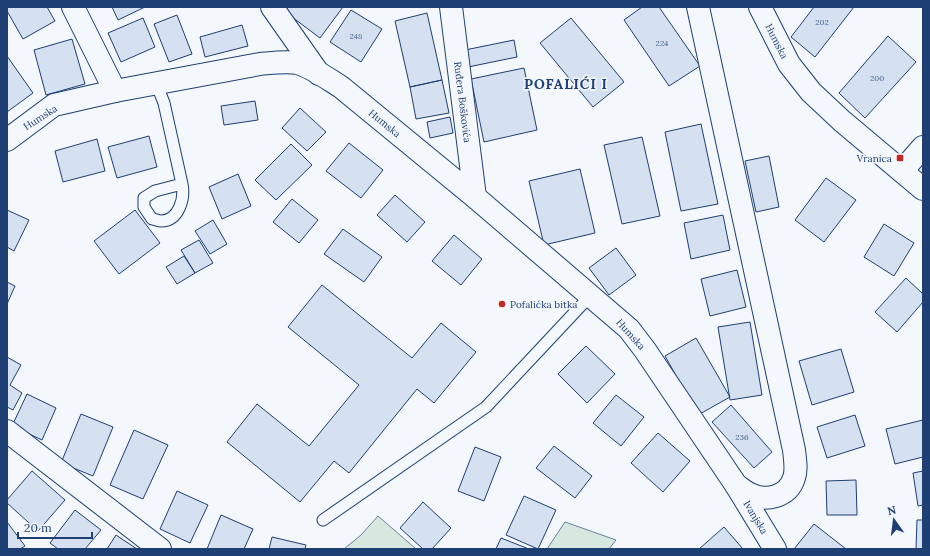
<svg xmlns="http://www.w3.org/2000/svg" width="930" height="556" viewBox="0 0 930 556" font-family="Lora,serif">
<rect width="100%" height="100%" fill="#f4f7fb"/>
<!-- green -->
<path fill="#d7e8df" stroke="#687fa3" d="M 378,516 L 416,549 L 344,549 L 361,535 Z
M 565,522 L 616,540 L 609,549 L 547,549 Z"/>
<!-- building -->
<path fill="#d5e0f0" stroke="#1d3f73" d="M 7,7 L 47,7 L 55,21 L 23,39 L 7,11 Z
M 112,7 L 145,7 L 118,20 Z
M 287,7 L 343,7 L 320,38 L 284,11 Z
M 642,7 L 659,7 L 700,66 L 669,86 L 624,20 Z
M 814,7 L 854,7 L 815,57 L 791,37 Z
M 351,10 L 382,29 L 361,62 L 330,42 Z
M 427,13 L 442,80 L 410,87 L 395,21 Z
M 177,15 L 192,54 L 169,62 L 154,24 Z
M 143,18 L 155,47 L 121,62 L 108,33 Z
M 571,18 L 624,82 L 593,107 L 540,43 Z
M 242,25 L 248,46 L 205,57 L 200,37 Z
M 888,36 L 916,62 L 865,118 L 839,93 Z
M 72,39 L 85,84 L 46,95 L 34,50 Z
M 514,40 L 517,57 L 468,67 L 465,50 Z
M 7,56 L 33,93 L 7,112 Z
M 524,68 L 537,130 L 484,142 L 471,79 Z
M 442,80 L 449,113 L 416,119 L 410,87 Z
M 255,101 L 258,120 L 224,125 L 221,106 Z
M 300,108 L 326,132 L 307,151 L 282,128 Z
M 450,117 L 453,133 L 430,138 L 427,122 Z
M 701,124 L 718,204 L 681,211 L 665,132 Z
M 149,136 L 157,167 L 117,178 L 108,147 Z
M 642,137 L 660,216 L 622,224 L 604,145 Z
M 97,139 L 105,171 L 63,182 L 55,151 Z
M 349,143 L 383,170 L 361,198 L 326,171 Z
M 291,144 L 312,165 L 276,200 L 255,180 Z
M 769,156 L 779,207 L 756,212 L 745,161 Z
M 580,169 L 595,233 L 544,245 L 529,181 Z
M 238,174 L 251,206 L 222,219 L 209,187 Z
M 826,178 L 856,200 L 824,242 L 795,220 Z
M 395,195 L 425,222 L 407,242 L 377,215 Z
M 292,199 L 318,220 L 299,243 L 273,222 Z
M 7,210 L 29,220 L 14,251 L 7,247 Z
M 135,210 L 160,243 L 119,274 L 94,241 Z
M 723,215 L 730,250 L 691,259 L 684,223 Z
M 213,220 L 227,244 L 210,254 L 195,231 Z
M 884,224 L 914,243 L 894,276 L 864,257 Z
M 343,229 L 382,257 L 364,282 L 324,254 Z
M 454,235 L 482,259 L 461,285 L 432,261 Z
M 199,240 L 213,263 L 195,273 L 181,250 Z
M 616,248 L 636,275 L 609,295 L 589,268 Z
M 184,256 L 195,273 L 177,284 L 166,267 Z
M 737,270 L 746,307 L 710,316 L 701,279 Z
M 906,278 L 923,294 L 923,302 L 897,332 L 875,312 Z
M 7,282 L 15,286 L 7,304 Z
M 322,285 L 412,358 L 441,323 L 476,352 L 434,403 L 417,389 L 349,473 L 334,461 L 300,502 L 227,442 L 257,404 L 309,446 L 359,385 L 288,327 Z
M 750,322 L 762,395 L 730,400 L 718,327 Z
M 696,338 L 730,397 L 698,415 L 665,356 Z
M 586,346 L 615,374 L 587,403 L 558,374 Z
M 841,349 L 854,392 L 812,405 L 799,361 Z
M 7,357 L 21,365 L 10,385 L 22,393 L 13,410 L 7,407 Z
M 27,394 L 56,408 L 42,440 L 12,426 Z
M 616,395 L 644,417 L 621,446 L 593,423 Z
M 731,405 L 772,452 L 754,468 L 712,422 Z
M 81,414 L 113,427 L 93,476 L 61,463 Z
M 855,415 L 865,446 L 827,458 L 817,427 Z
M 923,420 L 923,457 L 895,464 L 886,429 Z
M 134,430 L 168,445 L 143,499 L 110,485 Z
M 658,433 L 690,461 L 663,492 L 631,463 Z
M 554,446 L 592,476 L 575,498 L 536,468 Z
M 475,447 L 501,457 L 484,501 L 458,491 Z
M 32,471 L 65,500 L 38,531 L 7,503 L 7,500 Z
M 923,471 L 923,505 L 918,506 L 913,473 Z
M 856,480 L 857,515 L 827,515 L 826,481 Z
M 177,491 L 208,505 L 190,543 L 160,529 Z
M 524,496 L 556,510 L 538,549 L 506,535 Z
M 423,502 L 451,528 L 432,549 L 423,549 L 400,528 Z
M 75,510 L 101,530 L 85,549 L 58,549 L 50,543 Z
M 221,515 L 253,529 L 244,549 L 207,549 Z
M 917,520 L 923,520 L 923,549 L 916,549 Z
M 7,522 L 25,546 L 20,549 L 7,549 Z
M 814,524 L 846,549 L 794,549 Z
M 724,527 L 743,549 L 699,549 Z
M 116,535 L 137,549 L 107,549 Z
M 272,537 L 306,545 L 305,549 L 269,549 Z
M 501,538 L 529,549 L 496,549 Z"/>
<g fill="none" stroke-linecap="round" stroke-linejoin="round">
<!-- service casing -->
<g stroke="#1d3f73" stroke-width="13">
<path id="service" d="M 156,83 L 164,103 L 182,184 C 185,198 179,221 161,221 C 158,221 155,219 152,219 L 144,207 L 144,198 L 155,191 L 182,184
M 323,520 L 486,407 L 590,296"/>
</g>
<!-- minor casing -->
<g stroke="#1d3f73" stroke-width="24">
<path id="minor" d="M 73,7 L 115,91
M 272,7 L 319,74
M 451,7 L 475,197
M 902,171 L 923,147
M 7,431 L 160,549
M 736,485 L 775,549"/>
</g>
<!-- tertiary casing -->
<g stroke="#1d3f73" stroke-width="24">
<path id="tertiary" d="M 760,7 L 789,64 L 811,92 L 842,121 L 923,189
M 7,140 L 54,105 L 115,91 L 260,64 C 272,63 286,61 297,63 C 312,67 328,79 341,87 L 475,197 L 629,329 L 645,350 L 736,485 C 741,488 745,492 750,494 C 766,502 788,497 794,478 C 797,470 795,459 794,450 L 698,7"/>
</g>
<!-- service -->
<use href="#service" stroke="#f4f7fb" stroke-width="11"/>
<!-- minor -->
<use href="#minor" stroke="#f4f7fb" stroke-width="22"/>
<!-- tertiary -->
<use href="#tertiary" stroke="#f4f7fb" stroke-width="22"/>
</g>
<!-- markers -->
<g fill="#c62828" stroke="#f4f7fb" stroke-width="1.5">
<rect x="896" y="154" width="8" height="8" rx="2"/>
<circle cx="502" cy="304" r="4"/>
</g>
<g text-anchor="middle" stroke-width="3" stroke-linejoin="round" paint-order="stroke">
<!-- number labels -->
<g font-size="8" fill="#4b6792">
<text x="822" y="25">202</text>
<text x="356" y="39">248</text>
<text x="662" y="46">224</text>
<text x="877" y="81">200</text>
<text x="742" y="440">236</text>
</g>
<!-- street labels -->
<g font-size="10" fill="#1d3f73" stroke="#f4f7fb">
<text transform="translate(777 41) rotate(63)" y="4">Humska</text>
<text transform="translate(463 102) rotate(83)" y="4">Ruđera Boškovića</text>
<text transform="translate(40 117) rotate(-33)" y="4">Humska</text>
<text transform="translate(385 123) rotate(39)" y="4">Humska</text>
<text transform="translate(631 334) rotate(48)" y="4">Humska</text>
<text transform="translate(756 517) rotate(59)" y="4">Ivanjska</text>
</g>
<!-- poi labels -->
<g font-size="10" fill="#1d3f73" stroke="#f4f7fb" text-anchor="end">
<text x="892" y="162">Vranica</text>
<text x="510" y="308" text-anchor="start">Pofalićka bitka</text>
</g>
<!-- district labels -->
<g font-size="14" font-weight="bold" letter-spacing="1" fill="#1d3f73" stroke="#f4f7fb">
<text x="566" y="89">POFALIĆI I</text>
</g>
</g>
<!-- border -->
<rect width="930" height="556" fill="none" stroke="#1d3f73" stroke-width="16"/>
<!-- north arrow -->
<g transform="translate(894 520) rotate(346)" stroke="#f4f7fb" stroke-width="3" paint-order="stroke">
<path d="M0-3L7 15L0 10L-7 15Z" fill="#1d3f73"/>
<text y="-6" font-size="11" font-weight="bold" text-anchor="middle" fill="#1d3f73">N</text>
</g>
<!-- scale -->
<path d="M18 532v6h74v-6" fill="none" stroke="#1d3f73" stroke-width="2"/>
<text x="24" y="532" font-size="12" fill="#1d3f73" stroke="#f4f7fb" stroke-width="3" paint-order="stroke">20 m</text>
</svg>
